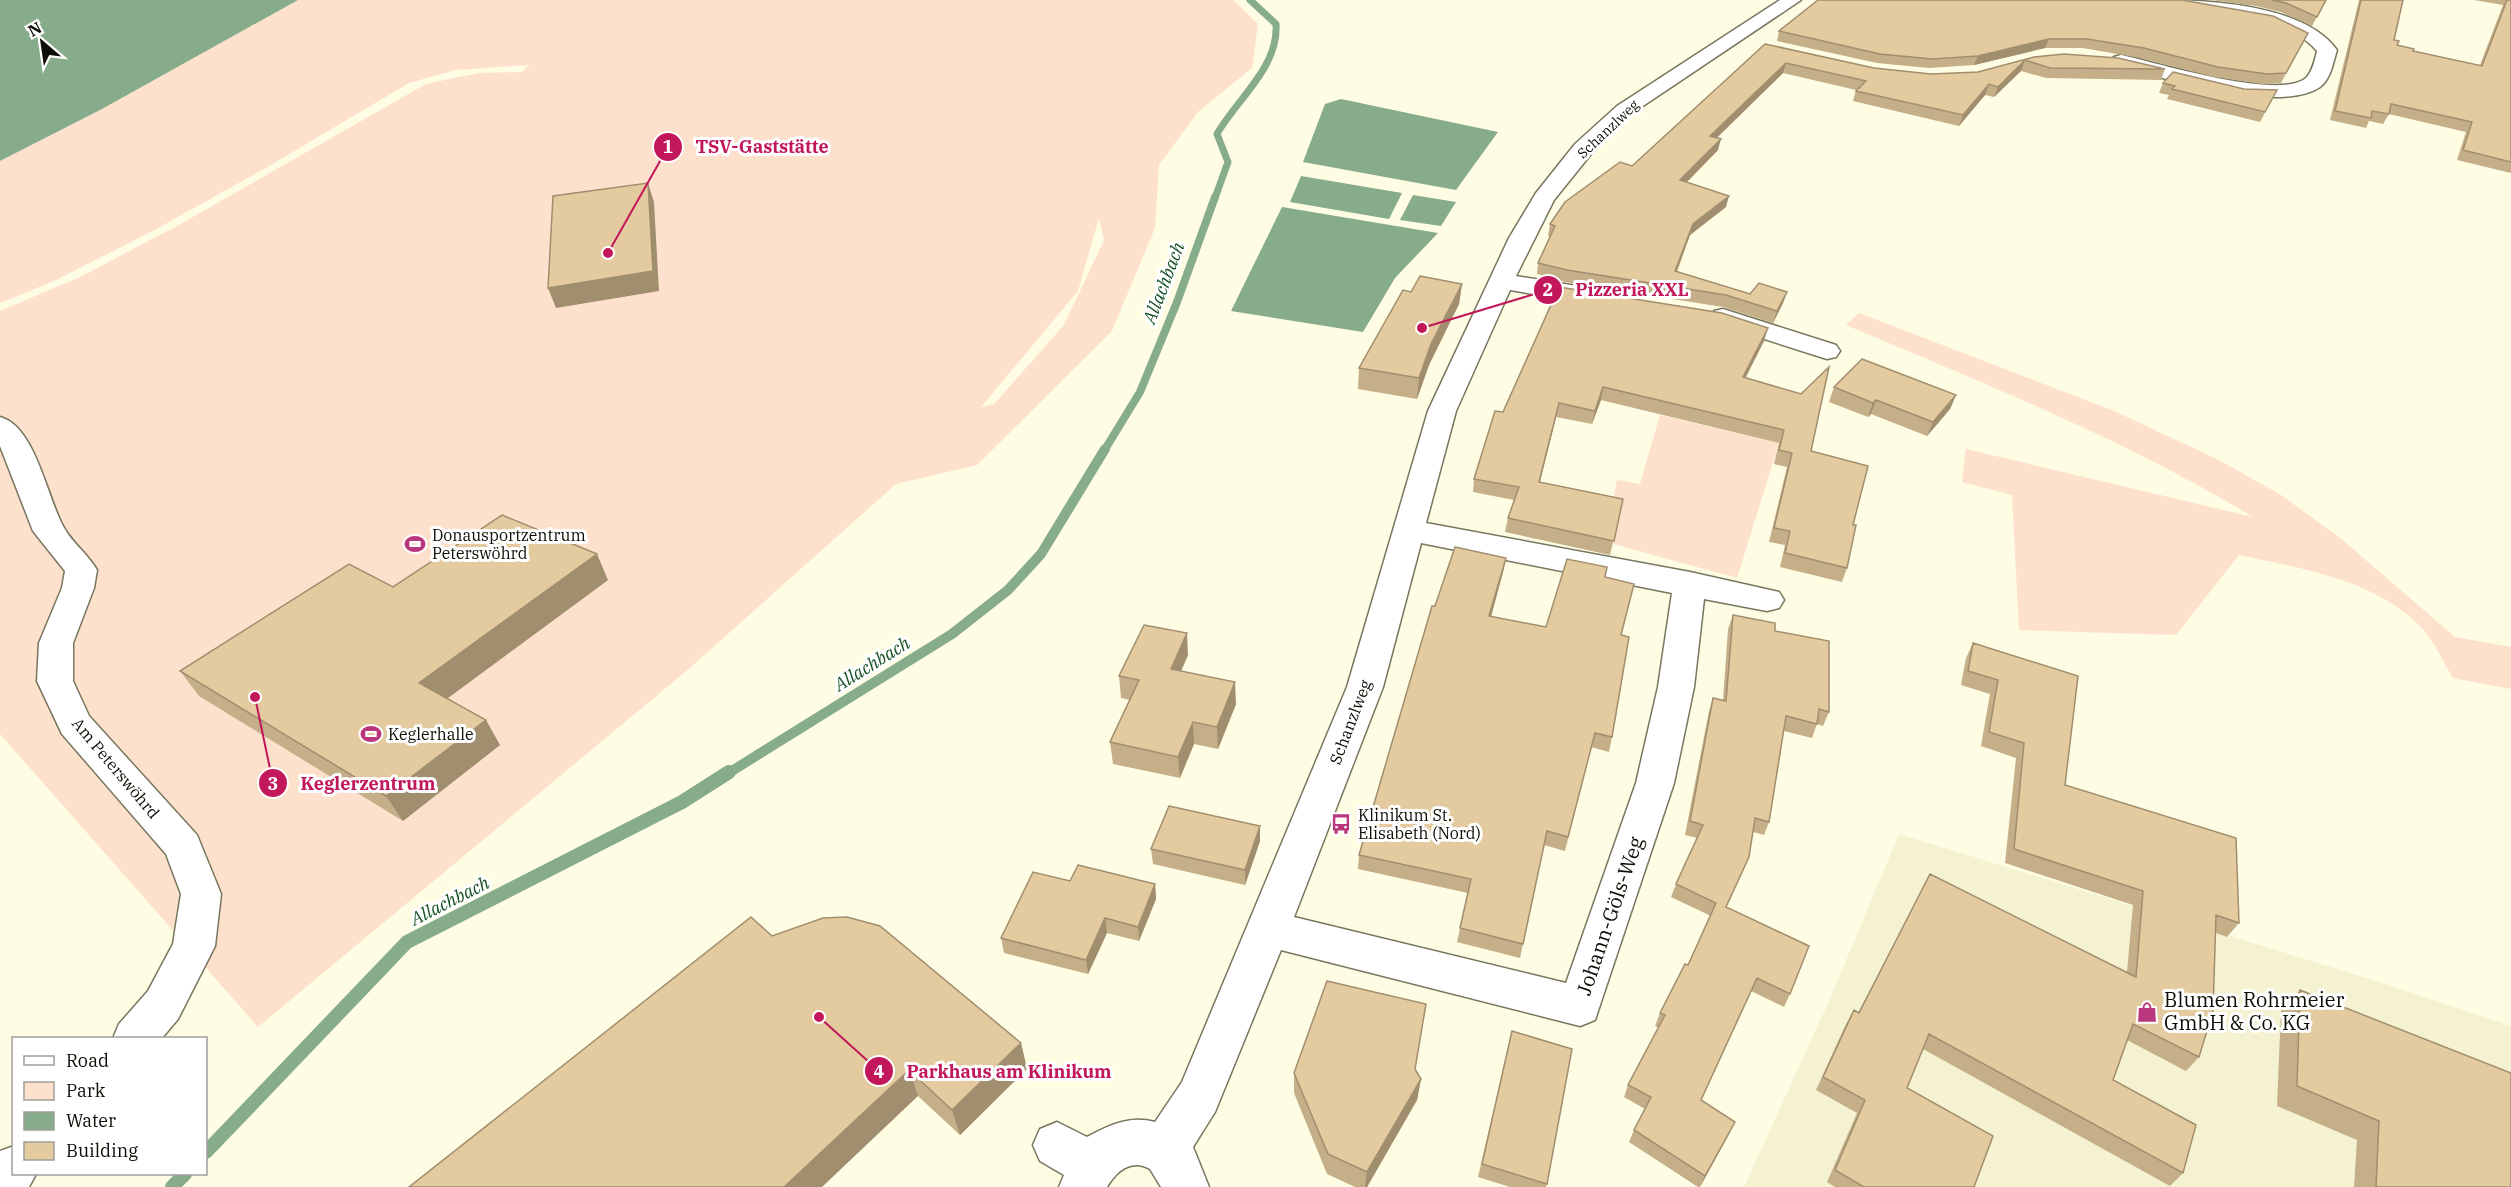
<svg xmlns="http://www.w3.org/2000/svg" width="2511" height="1187" viewBox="0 0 2511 1187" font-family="'IBM Plex Serif',serif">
<rect width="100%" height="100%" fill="#fefce2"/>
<!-- built -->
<path fill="#f5f2d1" d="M 1899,834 L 2373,980 L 2511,1026 L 2511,1187 L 1744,1187 L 1830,999 Z"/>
<!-- green -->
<path fill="#fee1cc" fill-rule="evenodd" d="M 298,0 L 1233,0 L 1258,24 L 1252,68 L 1198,112 L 1159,165 L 1155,228 L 1112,331 L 977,465 L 896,484 L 684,673 L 258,1027 L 0,734 L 0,311 L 80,277 L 177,226 L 426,84 L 478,73 L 522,72 L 529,65 L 455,70 L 409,83 L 264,169 L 151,232 L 54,281 L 0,303 L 0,161 L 102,109 ZM 1099,218 L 1104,240 L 1064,325 L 994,404 L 981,407 L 1078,291 Z
M 1859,313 L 2114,411 L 2219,460 L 2281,495 L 2339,537 L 2455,637 L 2511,647 L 2511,689 L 2453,678 C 2443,662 2434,640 2421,627 C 2374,579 2302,569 2239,555 L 2176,635 L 2019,630 L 2012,495 L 1962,482 L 1966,449 L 2253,517 C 2128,441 1981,382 1846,325 Z
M 1660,415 L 1779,443 L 1737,578 L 1613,544 L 1611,511 L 1617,480 L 1640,484 Z"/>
<!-- water -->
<path fill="#86ac8b" d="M 0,0 L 298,0 L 102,109 L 0,161 Z
M 1341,99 L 1498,132 L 1456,190 L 1303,162 L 1325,104 Z
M 1301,176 L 1402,193 L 1389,219 L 1290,202 Z
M 1413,195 L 1456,202 L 1441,226 L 1400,220 Z
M 1282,207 L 1438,233 L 1395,278 L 1363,332 L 1231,311 Z"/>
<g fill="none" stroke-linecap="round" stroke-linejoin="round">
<!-- stream-far3 -->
<path stroke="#86ac8b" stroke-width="7" d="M 1215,198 L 1228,162 L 1217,134 C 1237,99 1279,67 1276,24 L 1250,0"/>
<!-- stream-far2 -->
<path stroke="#86ac8b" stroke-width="8" d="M 1104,451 L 1140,392 L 1177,302 L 1215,197"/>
<!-- stream-far1 -->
<path stroke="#86ac8b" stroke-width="10" d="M 727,774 L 952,634 L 1008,590 L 1041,554 L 1105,449"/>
<!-- stream -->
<path stroke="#86ac8b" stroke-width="14" d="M 206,1152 L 407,942 L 682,802 L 729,772
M 172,1187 L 185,1174"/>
<!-- minor casing -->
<g stroke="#77765f" stroke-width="3">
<path id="minor" d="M 1780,0 L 1801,0 L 1631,114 L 1591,154 L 1554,200 L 1516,276 L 1601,290 L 1610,293 L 1614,298 L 1610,303 L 1601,306 L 1510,290 L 1456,411 L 1426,523 L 1690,572 L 1779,592 L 1784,600 L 1779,608 L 1767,611 L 1704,599 L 1694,687 L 1674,783 L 1595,1020 L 1580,1026 L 1281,950 L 1215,1112 L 1193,1147 L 1209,1187 L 1161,1187 L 1150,1169 C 1132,1158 1116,1171 1107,1187 L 1059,1187 L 1064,1175 L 1040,1161 L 1033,1145 L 1040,1129 L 1057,1122 L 1087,1137 C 1109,1125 1130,1115 1155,1122 L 1182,1082 L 1347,687 L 1428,411 L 1509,238 L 1536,193 L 1575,144 L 1617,106 ZM 1421,543 L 1672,593 L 1658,687 L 1636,783 L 1566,983 L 1294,917 L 1383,687 Z
M 2160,0 C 2211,0 2305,5 2337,50 C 2333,62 2331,79 2320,87 C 2279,115 2161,77 2114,65 L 2111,61 L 2114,57 L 2121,55 C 2155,62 2283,102 2307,77 C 2313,70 2315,59 2317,51 C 2288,16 2212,13 2169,5 Z
M 1723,309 L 1836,345 L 1840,351 L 1836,357 L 1827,359 L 1714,323 L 1710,317 L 1714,311 Z
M 0,417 C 35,426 47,497 63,526 C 71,542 88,554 97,570 L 94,588 L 73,643 L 73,681 L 89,716 L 197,835 L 221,894 L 215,946 L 178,1019 L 162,1038 L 113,1038 L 119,1024 L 148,991 L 173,944 L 181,894 L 166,854 L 62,734 L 37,681 L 39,643 L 62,588 L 65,571 L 33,531 L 0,446 Z
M 14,1146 L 14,1174 L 36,1174 L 29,1187 L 0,1187 L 0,1151 Z"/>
</g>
<!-- minor -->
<use href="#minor" fill="#fff" fill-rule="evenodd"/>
</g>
<!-- wall -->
<path fill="#c4af89" d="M 2211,0 L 2326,0 L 2312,26 L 2281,12 L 2256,6 Z
M 2359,0 L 2403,0 L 2394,40 L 2397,45 L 2413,51 L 2480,65 L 2503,5 L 2474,0 L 2511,0 L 2511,173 L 2457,160 L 2466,132 L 2389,114 L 2383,124 L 2369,121 L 2366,128 L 2330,120 Z
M 1779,31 L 2308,33 L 2281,83 L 2262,84 L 2214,77 L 2140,58 L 2083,48 L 2045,48 L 1974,65 L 1929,68 L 1877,63 L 1777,41 Z
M 1765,44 L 1874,68 L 1931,74 L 1978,72 L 2034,57 L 2165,69 L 2161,80 L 2046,78 L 2021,71 L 1994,97 L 1985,95 L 1959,126 L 1853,101 L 1856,90 L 1783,73 L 1717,138 L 1718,150 L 1687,182 L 1726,207 L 1690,235 L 1677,272 L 1750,294 L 1787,292 L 1783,303 L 1773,323 L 1723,307 L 1565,282 L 1537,274 L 1538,263 L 1550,237 L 1548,236 L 1550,224 L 1632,166 Z
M 2163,83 L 2244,89 L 2277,90 L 2260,122 L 2167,99 L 2169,95 L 2159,93 Z
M 1462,284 L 1459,304 L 1429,365 L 1417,399 L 1358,389 L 1359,368 L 1411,292 Z
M 1764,341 L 1746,377 L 1811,451 L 1853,525 L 1847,568 L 1842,582 L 1780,567 L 1785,545 L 1769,542 L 1787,467 L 1774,464 L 1779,443 L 1601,400 L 1592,424 L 1556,417 L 1540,482 L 1623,499 L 1610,555 L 1505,532 L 1508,518 L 1514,500 L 1473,492 L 1474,479 L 1503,412 Z
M 1834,387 L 1956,395 L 1950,409 L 1927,436 L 1871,414 L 1868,417 L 1829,402 Z
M 1506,558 L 1503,572 L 1491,617 L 1546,627 L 1605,577 L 1621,635 L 1612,737 L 1609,752 L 1591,747 L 1565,851 L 1544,845 L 1520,958 L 1457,942 L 1468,893 L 1358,869 L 1359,855 L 1435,606 Z
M 608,580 L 447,699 L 500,745 L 403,821 L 199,696 L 180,671 L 393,587 Z
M 1733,615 L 1775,631 L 1829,712 L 1823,726 L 1817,724 L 1812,738 L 1784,731 L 1769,822 L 1764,835 L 1753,832 L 1749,857 L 1726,907 L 1790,994 L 1784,1007 L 1751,991 L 1701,1100 L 1729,1134 L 1700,1187 L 1698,1187 L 1629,1142 L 1634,1130 L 1645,1109 L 1624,1097 L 1628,1085 L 1659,1028 L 1655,1026 L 1660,1013 L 1688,965 L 1711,916 L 1671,897 L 1676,884 L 1697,838 L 1685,835 L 1709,711 L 1713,698 L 1723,700 L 1728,629 Z
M 1973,643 L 2078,676 L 2065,785 L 2239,923 L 2227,937 L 2216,933 L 2199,1057 L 2186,1071 L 2127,1040 L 2113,1080 L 2183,1173 L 2170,1186 L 1923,1049 L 1907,1088 L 1974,1187 L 1835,1187 L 1827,1182 L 1857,1113 L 1816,1090 L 1846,1024 L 1854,1010 L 1858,1013 L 1930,874 L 2127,972 L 2133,905 L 2005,863 L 2016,758 L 1981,746 L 1990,694 L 1961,685 L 1966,658 Z
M 1188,655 L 1181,671 L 1236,704 L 1218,749 L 1194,744 L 1180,778 L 1113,764 L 1110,742 L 1130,700 L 1121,698 L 1119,676 Z
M 1260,841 L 1245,885 L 1153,864 L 1151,849 Z
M 1070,881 L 1155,884 L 1156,899 L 1139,941 L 1107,933 L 1088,974 L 1004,953 L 1001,938 Z
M 772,936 L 1021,1043 L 1027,1069 L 960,1135 L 918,1096 Z
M 2300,990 L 2511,1187 L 2354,1187 L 2357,1140 L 2277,1106 L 2281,1010 Z
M 1512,1031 L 1547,1184 L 1546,1187 L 1510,1187 L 1478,1177 Z
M 1415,1069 L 1421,1079 L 1417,1100 L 1367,1187 L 1355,1187 L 1327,1174 L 1294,1093 L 1294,1073 Z"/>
<!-- shaded-wall -->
<path fill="#a08e6f" d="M 2049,39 L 2045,48 L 1974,65 L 1978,56 Z
M 2025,60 L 2021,71 L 1994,97 L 1998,87 Z
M 1786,63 L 1783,73 L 1707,147 L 1710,136 Z
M 1989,84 L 1985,95 L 1959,126 L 1963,115 Z
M 1721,139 L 1718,150 L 1678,191 L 1680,180 Z
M 648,183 L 654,202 L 659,291 L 556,308 L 548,288 Z
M 1729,196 L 1726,207 L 1690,235 L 1672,283 L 1675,271 L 1693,224 Z
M 1462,284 L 1459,304 L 1429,365 L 1417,399 L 1419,378 L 1431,344 Z
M 1787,292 L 1783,303 L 1773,323 L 1777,311 Z
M 1768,328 L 1764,341 L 1739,390 L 1743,377 Z
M 1603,387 L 1601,400 L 1592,424 L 1595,411 Z
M 1956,395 L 1950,409 L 1927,436 L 1933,422 Z
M 1876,400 L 1871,414 L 1868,417 L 1873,403 Z
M 1559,403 L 1556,417 L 1536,496 L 1539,482 Z
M 597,554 L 608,580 L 434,708 L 419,683 Z
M 1506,558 L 1503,572 L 1487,631 L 1489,616 Z
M 1187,633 L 1188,655 L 1172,691 L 1171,669 Z
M 1235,682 L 1236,704 L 1218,749 L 1217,727 Z
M 486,720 L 500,745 L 403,821 L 386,796 Z
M 1193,722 L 1194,744 L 1180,778 L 1178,757 Z
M 1260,826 L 1260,841 L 1245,885 L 1245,870 Z
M 1155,884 L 1156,899 L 1139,941 L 1138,927 Z
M 1105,918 L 1107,933 L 1088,974 L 1086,960 Z
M 1021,1043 L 1027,1069 L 960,1135 L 952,1110 Z
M 909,1070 L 918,1096 L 822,1187 L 784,1187 Z
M 1421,1079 L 1417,1100 L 1367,1187 L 1365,1187 L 1367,1172 Z
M 1735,1122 L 1729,1134 L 1700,1187 L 1705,1176 Z"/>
<!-- building -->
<path fill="#e4cb9f" stroke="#a08e6f" stroke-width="1.5" d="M 1818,0 L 2182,0 L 2273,16 L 2308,33 L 2286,73 L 2267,74 L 2218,67 L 2144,48 L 2087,39 L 2049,39 L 1978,56 L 1932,59 L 1880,54 L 1779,31 Z
M 2272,0 L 2326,0 L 2317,17 L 2286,3 Z
M 2361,0 L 2403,0 L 2394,40 L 2399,41 L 2397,45 L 2414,49 L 2413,51 L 2482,66 L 2507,0 L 2511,0 L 2511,162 L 2463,150 L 2472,122 L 2391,104 L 2389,114 L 2372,111 L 2371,118 L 2335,111 Z
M 1765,44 L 1874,68 L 1931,74 L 1978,72 L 2034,57 L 2064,54 L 2118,58 L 2165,69 L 2050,68 L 2025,60 L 1998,87 L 1989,84 L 1963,115 L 1856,91 L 1866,81 L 1786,63 L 1710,136 L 1721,139 L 1680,180 L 1729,196 L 1693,224 L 1675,271 L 1750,294 L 1759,283 L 1787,292 L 1777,311 L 1726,295 L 1567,270 L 1538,263 L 1555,226 L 1550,224 L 1565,202 L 1620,162 L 1632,166 Z
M 2173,72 L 2244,89 L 2277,90 L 2265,112 L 2172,89 L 2175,86 L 2163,83 Z
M 648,183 L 653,271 L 548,288 L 553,196 Z
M 1420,276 L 1462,284 L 1431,344 L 1419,378 L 1359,368 L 1403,290 L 1411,292 Z
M 1559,287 L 1722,313 L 1768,328 L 1743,377 L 1801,394 L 1829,367 L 1811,451 L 1868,466 L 1853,525 L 1856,525 L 1847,568 L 1785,553 L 1790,531 L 1774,528 L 1792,453 L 1779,450 L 1784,430 L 1603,387 L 1595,411 L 1559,403 L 1539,482 L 1623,499 L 1614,541 L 1508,518 L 1519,487 L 1474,479 L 1495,411 L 1503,412 Z
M 1862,359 L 1956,395 L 1933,422 L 1876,400 L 1873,403 L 1834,387 Z
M 502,515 L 597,554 L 419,683 L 486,720 L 386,796 L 180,671 L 349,564 L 393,587 Z
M 1455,547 L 1506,558 L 1489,616 L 1546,627 L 1567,559 L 1607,567 L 1605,577 L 1634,584 L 1621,635 L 1629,637 L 1612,737 L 1595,733 L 1568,837 L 1547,831 L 1523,944 L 1460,928 L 1471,879 L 1359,855 L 1432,606 L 1435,606 Z
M 1733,615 L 1775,623 L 1775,631 L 1829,641 L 1829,712 L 1819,709 L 1817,724 L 1786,716 L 1769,822 L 1755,818 L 1749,857 L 1726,907 L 1809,946 L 1790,994 L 1757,978 L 1701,1100 L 1735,1122 L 1705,1176 L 1634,1130 L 1651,1097 L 1628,1085 L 1665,1015 L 1660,1013 L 1685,964 L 1688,965 L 1716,903 L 1676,884 L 1703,825 L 1690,821 L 1713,698 L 1726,701 Z
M 1144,625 L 1187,633 L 1171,669 L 1235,682 L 1217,727 L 1193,722 L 1178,757 L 1110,742 L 1139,680 L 1119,676 Z
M 1973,643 L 2078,676 L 2065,785 L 2236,838 L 2239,923 L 2216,915 L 2213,1011 L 2199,1057 L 2133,1024 L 2113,1080 L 2196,1125 L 2183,1173 L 1929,1034 L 1907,1088 L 1993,1136 L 1974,1187 L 1864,1187 L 1835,1170 L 1865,1100 L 1823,1077 L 1854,1010 L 1859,1013 L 1930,874 L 2136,977 L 2143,891 L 2014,849 L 2024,743 L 1989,732 L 1998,680 L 1968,671 Z
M 1169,806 L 1260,826 L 1245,870 L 1151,849 Z
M 1078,865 L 1155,884 L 1138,927 L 1105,918 L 1086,960 L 1001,938 L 1033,872 L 1070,881 Z
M 751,917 L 772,936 L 823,918 L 847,917 L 880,926 L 1021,1043 L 952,1110 L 909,1070 L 784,1187 L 409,1187 Z
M 1327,981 L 1426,1004 L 1415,1069 L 1421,1079 L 1367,1172 L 1328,1154 L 1294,1073 Z
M 2300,990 L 2511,1073 L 2511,1187 L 2376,1187 L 2379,1121 L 2297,1086 Z
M 1512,1031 L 1572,1049 L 1547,1184 L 1482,1164 Z"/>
<!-- icons -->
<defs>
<g id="stadium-bare" transform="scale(1.62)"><path d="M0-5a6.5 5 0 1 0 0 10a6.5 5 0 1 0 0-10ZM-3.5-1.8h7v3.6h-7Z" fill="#bb377d" stroke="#fff" stroke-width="2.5" paint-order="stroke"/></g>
<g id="bus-bare" transform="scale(1.62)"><path d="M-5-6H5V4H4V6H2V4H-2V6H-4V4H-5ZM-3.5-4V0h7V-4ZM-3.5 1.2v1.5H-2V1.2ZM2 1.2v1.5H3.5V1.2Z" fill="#bb377d" stroke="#fff" stroke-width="2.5" paint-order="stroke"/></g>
<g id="shop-bare" transform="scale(1.62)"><path d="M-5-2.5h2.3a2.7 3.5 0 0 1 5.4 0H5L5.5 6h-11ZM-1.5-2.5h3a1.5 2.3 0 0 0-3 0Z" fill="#bb377d" stroke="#fff" stroke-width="2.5" paint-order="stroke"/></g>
</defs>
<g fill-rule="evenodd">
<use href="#stadium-bare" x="415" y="544"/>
<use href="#stadium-bare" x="371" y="734"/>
<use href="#bus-bare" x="1341" y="824"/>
<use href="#shop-bare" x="2147" y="1012"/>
</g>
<g text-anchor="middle" stroke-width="6" stroke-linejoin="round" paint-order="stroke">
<!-- far-street labels -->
<g font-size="14" fill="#0d0d05" stroke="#fff">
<text transform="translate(1608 129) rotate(-43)" y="5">Schanzlweg</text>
</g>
<!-- poi labels -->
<g font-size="16" fill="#0d0d05" stroke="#fff" text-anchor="start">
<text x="432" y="541">Donausportzentrum<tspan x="432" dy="18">Peterswöhrd</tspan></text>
<text x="388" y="740">Keglerhalle</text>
<text x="1358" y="821">Klinikum St.<tspan x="1358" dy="18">Elisabeth (Nord)</tspan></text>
</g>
<!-- street labels -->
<g font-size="16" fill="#0d0d05" stroke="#fff">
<text transform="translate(1350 722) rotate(-69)" y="6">Schanzlweg</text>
<text transform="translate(116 768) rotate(50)" y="6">Am Peterswöhrd</text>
</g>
<!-- water labels -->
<g font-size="18" font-style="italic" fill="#175125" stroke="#fff">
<text transform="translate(1164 283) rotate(-69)" y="6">Allachbach</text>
<text transform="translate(872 664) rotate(-32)" y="6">Allachbach</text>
<text transform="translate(450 901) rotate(-27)" y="6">Allachbach</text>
</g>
<!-- near-street labels -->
<g font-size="20" fill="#0d0d05" stroke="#fff">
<text transform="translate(1610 916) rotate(-71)" y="7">Johann-Göls-Weg</text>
</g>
<!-- near-poi labels -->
<g font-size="20" fill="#0d0d05" stroke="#fff" text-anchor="start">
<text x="2164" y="1007">Blumen Rohrmeier<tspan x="2164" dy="23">GmbH &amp; Co. KG</tspan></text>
</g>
</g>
<!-- callouts -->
<path fill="none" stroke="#c2185b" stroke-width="2" d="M608 253L668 147M1422 328L1548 290M255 697L273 783M819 1017L879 1071"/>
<g fill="#c2185b" stroke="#fff" stroke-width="2">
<circle cx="608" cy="253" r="6"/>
<circle cx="1422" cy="328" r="6"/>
<circle cx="255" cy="697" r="6"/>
<circle cx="819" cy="1017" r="6"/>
<circle cx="668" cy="147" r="15"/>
<circle cx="1548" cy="290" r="15"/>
<circle cx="273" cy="783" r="15"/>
<circle cx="879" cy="1071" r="15"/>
</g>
<g font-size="18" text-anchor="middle" font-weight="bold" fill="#fff">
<text x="668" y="153">1</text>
<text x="1548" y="296">2</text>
<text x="273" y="790">3</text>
<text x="879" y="1078">4</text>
</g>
<g font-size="18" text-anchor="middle" font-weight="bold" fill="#c2185b" stroke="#fff" stroke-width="6" stroke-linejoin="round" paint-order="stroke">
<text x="762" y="153">TSV-Gaststätte</text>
<text x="1632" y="296">Pizzeria XXL</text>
<text x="368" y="790">Keglerzentrum</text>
<text x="1009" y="1078">Parkhaus am Klinikum</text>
</g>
<!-- legend -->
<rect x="12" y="1037" width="195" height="138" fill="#ffffff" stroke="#9e9e9b" stroke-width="1.5"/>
<rect x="24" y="1056" width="30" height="9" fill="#ffffff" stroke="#9e9e9b" stroke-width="1.5"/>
<text x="66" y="1067" font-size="18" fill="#0d0d05">Road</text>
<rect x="24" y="1082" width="30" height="18" fill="#fee1cc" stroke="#9e9e9b" stroke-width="1.5"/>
<text x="66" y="1097" font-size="18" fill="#0d0d05">Park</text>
<rect x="24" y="1112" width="30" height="18" fill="#86ac8b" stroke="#9e9e9b" stroke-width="1.5"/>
<text x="66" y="1127" font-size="18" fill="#0d0d05">Water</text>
<rect x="24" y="1142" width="30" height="18" fill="#e4cb9f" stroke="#9e9e9b" stroke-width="1.5"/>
<text x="66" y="1157" font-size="18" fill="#0d0d05">Building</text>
<!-- north arrow -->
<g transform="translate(42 42) rotate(331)" stroke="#ffffff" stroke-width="4.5" paint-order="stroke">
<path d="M0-4.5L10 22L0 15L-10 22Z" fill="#0d0d05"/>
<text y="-9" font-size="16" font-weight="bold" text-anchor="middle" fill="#0d0d05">N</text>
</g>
</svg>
